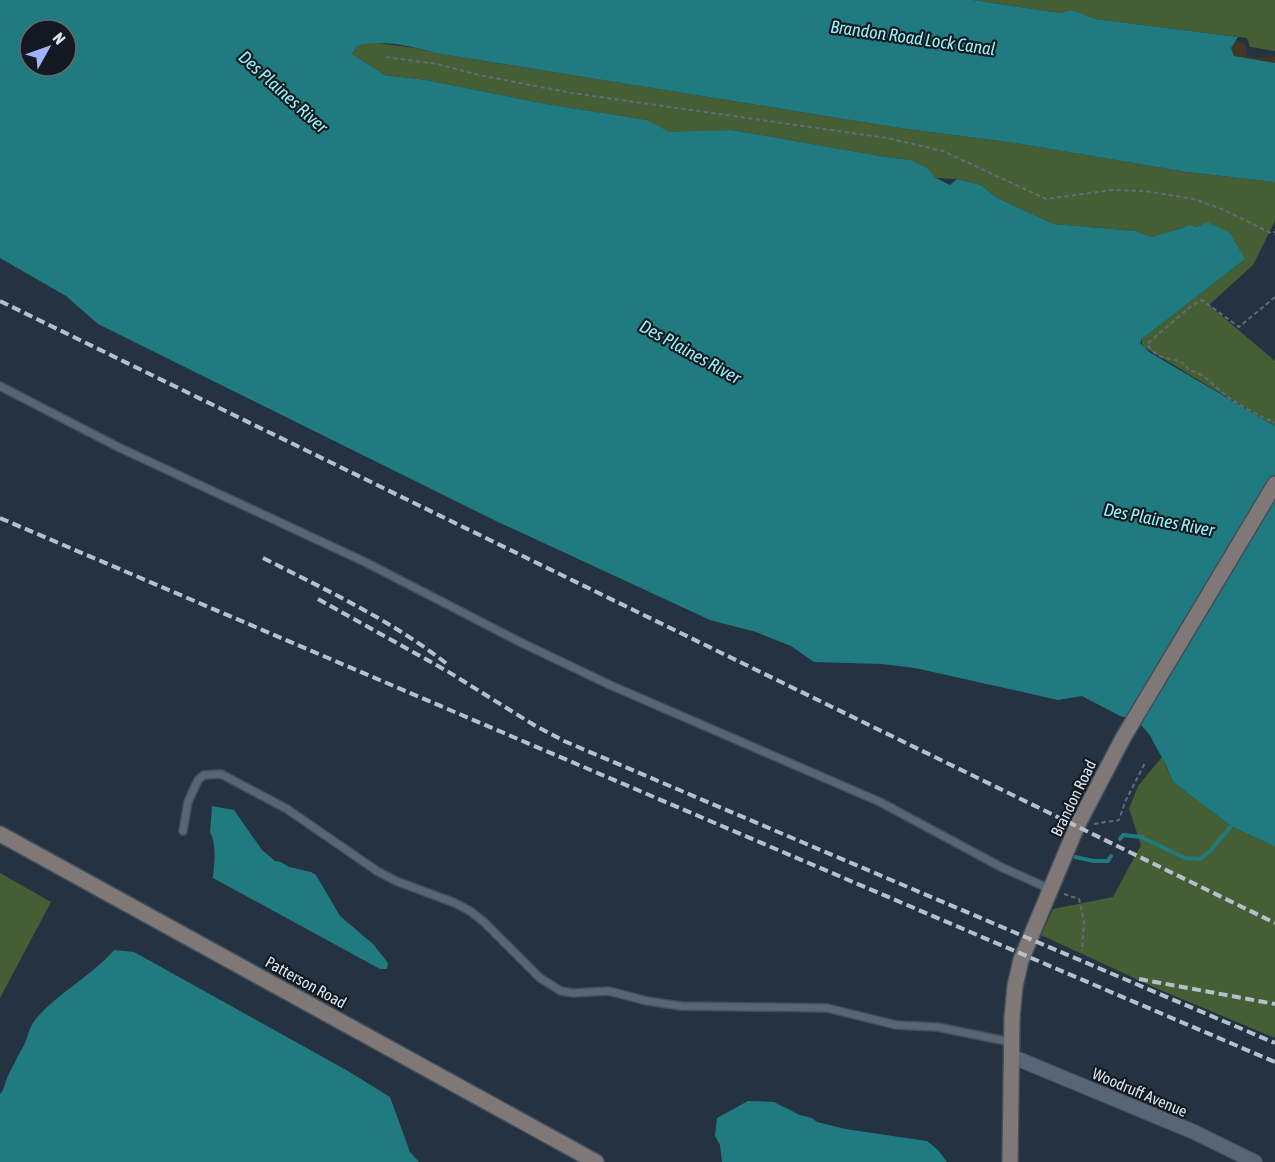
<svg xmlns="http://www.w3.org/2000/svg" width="1275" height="1162" viewBox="0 0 1275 1162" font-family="'Asap Condensed',sans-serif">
<rect width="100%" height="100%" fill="#243242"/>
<!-- industrial -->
<path fill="#433627" d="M 1238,41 L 1245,44 L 1247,48 L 1246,56 L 1259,58 L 1275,56 L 1275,63 L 1234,56 L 1231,48 L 1233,43 Z"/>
<!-- green -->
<path fill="#465e33" d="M 973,0 L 1275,0 L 1275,51 L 1250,47 L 1247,38 L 1094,19 L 1072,10 L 1060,13 Z
M 370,42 L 415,48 L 435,53 L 900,128 L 1015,143 L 1187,172 L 1275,182 L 1275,221 L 1253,265 L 1209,305 L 1275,361 L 1275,426 L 1142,346 L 1142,339 L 1245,259 L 1198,227 L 1189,225 C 1178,231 1166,231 1153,237 L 1135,231 L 1054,224 L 997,198 L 981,185 L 957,179 L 936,178 C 922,161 907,159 886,157 L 732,130 L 669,133 L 647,120 L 546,104 L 426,80 L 385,75 L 352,54 L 357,46 Z
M 1162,757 L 1173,782 L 1231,826 L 1275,847 L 1275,1038 L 1158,989 L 1041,935 L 1053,909 L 1113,897 L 1141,845 L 1129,809 L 1138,786 Z
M 0,873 L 51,902 L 0,998 Z"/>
<!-- water -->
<path fill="#207b80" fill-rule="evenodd" d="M 0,0 L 973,0 L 1060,13 L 1072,10 L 1095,19 L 1238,37 L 1231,48 L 1234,56 L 1275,63 L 1275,182 L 1187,172 L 1015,143 L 900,128 L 435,53 C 410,46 381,39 357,46 L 352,54 L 385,75 L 426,80 L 546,104 L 647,120 L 669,132 L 732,130 L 886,157 L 910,160 L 927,168 L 936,178 L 950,185 L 957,179 L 981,185 L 997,198 L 1054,224 L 1135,231 L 1153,237 C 1166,231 1178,231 1189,225 L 1198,227 L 1207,222 L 1230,233 L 1245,259 L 1142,339 L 1140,343 L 1149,352 L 1275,426 L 1275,847 L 1231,826 L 1173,782 L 1166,765 L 1149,734 L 1142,726 L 1133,719 L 1120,716 L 1082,696 L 1058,700 L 915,668 L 882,664 L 814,662 L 791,646 L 756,632 L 710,620 L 498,522 L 98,324 L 66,296 L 0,258 ZM 30,30 L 66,30 L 66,66 L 30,66 Z
M 212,806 L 234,810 L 262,850 L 275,861 L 281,862 L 289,867 L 311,872 L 316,875 L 340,916 L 373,944 L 388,963 L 387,969 L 380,969 L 213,878 C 214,864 217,844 210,832 Z
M 114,950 L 134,952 L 348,1071 L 390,1097 L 410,1152 L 419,1162 L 0,1162 L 0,1094 C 5,1089 4,1085 7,1078 C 12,1067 18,1056 24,1045 C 28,1037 29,1027 35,1020 C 57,993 91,977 114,950 Z
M 748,1101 L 774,1102 L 800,1115 L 812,1118 L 817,1122 L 845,1129 L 927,1141 L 938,1150 L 947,1162 L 722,1162 L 720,1145 L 715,1136 L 717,1118 Z"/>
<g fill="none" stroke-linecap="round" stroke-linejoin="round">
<!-- stream -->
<path stroke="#207b80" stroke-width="4" d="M 1120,839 L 1123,835 L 1141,837 L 1185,858 L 1200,859 L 1210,851 L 1231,826
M 1075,857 L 1094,861 L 1108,861 L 1111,856"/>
<!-- lane casing -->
<g stroke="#434f5b" stroke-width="10">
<path id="lane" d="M 0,386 L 118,447 L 365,562 L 520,642 L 610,685 L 880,802 L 1001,867 L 1050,889
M 183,831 L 188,802 L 198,780 L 204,775 L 221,774 L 287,809 L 377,871 L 396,881 L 455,903 L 470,911 L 484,922 L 540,978 L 561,991 L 573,993 L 609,991 L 647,1001 L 681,1006 L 827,1008 L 896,1025 L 937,1027 L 1011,1042"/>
</g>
<!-- street casing -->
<g stroke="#434f5b" stroke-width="16">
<path id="street" d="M 1011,1056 L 1194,1132 L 1255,1162"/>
</g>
<!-- secondary casing -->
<g stroke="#434f5b" stroke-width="18">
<path id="secondary" d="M 0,834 L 596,1162
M 1010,1162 L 1012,1018 L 1015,986 L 1021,960 L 1077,826 L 1123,738 L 1275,484"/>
</g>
<!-- path -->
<path stroke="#5f6b79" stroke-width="2" stroke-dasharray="4.5 3" stroke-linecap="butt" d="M 386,57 L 437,64 L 479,75 L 572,93 L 887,138 L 943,151 L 1046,199 L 1112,190 L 1144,191 L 1194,199 L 1224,210 L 1271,233 L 1275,232
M 1275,297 L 1239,327 L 1202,300 L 1190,307 L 1147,344 C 1150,348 1154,353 1158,355 C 1170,362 1182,356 1189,371 C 1203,371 1213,386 1224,394 C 1234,402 1263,419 1275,422
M 1094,824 L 1119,820 L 1125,802 L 1146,761
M 1064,894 L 1079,899 L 1084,921 L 1082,951"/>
<!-- lane -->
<use href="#lane" stroke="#576677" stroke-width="7"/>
<!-- street -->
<use href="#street" stroke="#576677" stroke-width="14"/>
<!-- secondary -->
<use href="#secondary" stroke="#807876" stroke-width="15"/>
<!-- rail -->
<path stroke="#b6c0cc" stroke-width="4" stroke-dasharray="9 4.5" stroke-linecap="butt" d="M 0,301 L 1275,923
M 0,518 L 1275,1062
M 263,558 C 326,590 391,620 447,664
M 318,599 L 447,671 L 534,725 L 564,741 L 1275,1043
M 1139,979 L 1275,1004"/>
</g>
<g text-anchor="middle" stroke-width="4.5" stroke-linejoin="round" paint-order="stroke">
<!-- street labels -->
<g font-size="16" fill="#dbe4ee" stroke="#131920">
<text transform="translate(1073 798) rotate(-64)" y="6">Brandon Road</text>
<text transform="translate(306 982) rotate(29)" y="6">Patterson Road</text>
<text transform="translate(1140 1092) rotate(23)" y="6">Woodruff Avenue</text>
</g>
<!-- water labels -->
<g font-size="18" font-style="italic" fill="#96f3f9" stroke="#131920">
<text transform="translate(913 38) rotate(8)" y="6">Brandon Road Lock Canal</text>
<text transform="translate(283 92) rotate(42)" y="6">Des Plaines River</text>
<text transform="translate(690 352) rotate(29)" y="6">Des Plaines River</text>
<text transform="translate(1159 520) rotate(11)" y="6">Des Plaines River</text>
</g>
</g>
<!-- north arrow -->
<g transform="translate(48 48) rotate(50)"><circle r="28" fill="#131920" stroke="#636a72" stroke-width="1.5"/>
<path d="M0-4.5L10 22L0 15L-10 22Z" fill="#a2b2fd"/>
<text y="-9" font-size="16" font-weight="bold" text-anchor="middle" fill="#dbe4ee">N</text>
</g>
</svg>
